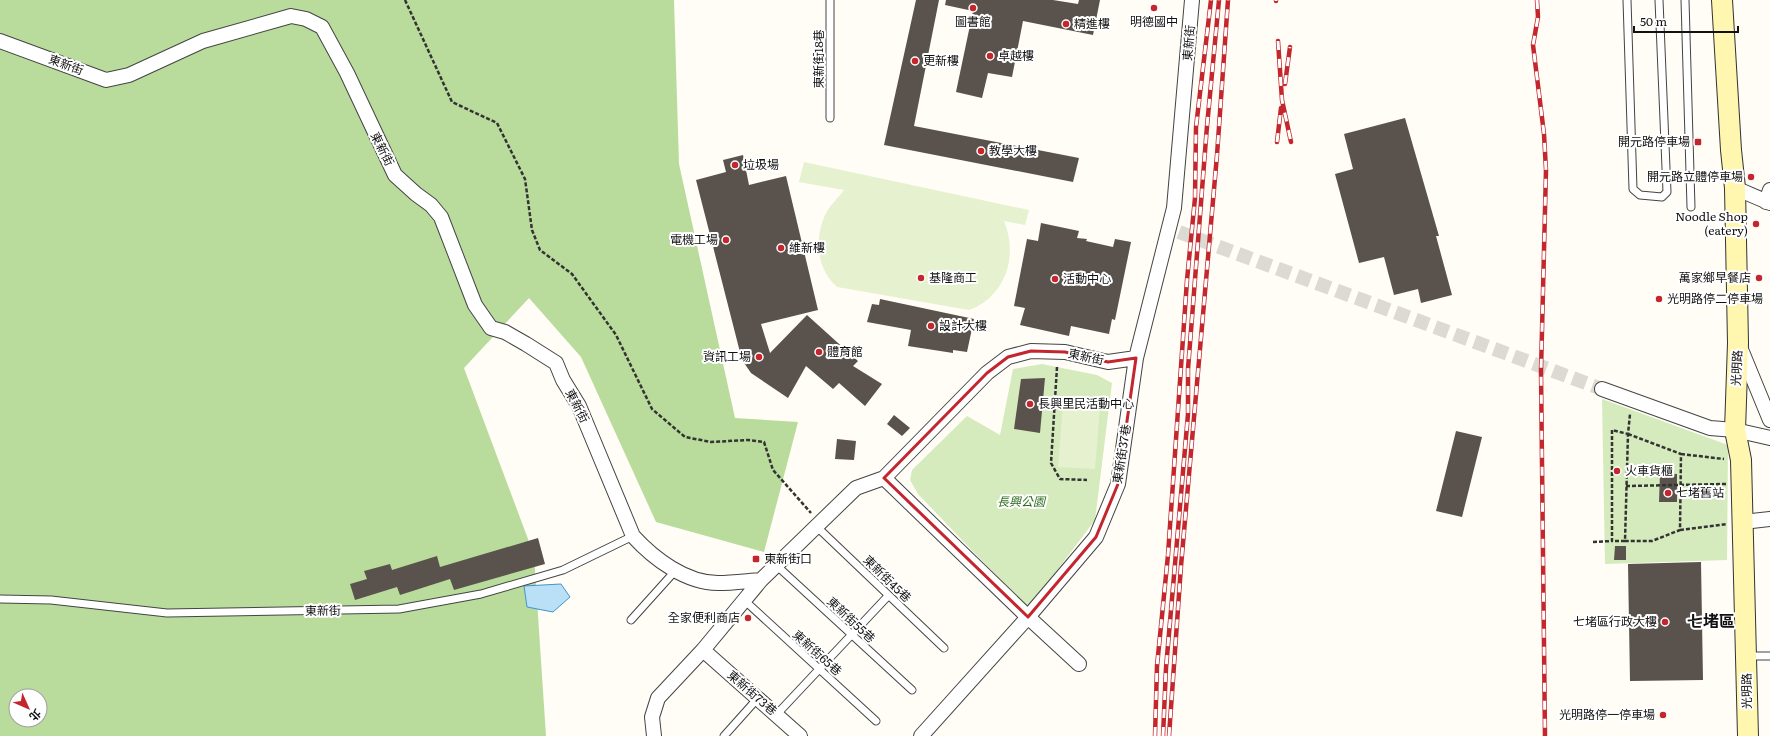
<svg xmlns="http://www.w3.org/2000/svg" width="1770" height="736" viewBox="0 0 1770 736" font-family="Literata,'Noto Sans TC',serif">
<rect width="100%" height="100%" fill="#fffdf5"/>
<!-- green -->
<path fill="#d5ebbd" d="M 1042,364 L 1097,375 L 1112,383 L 1095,520 L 1028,609 L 918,494 L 910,480 L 912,470 L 967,416 L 1000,435 L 1013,369 Z
M 1602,399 L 1728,445 L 1727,560 L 1605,564 Z"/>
<!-- forest -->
<path fill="#b9dc9c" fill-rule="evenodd" d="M 0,0 L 674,0 L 679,164 L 735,418 L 798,422 L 764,552 L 656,522 L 581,357 L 529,298 L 464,368 L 534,555 L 546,736 L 0,736 ZM 16,696 L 40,696 L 40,720 L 16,720 Z"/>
<!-- pitch -->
<path fill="#e6f2cf" d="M 804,162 L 1029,210 L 1025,225 L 1004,221 C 1016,250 1010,284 983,303 C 979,306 974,308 969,310 L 837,287 C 817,269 814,240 825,215 C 829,206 838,198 844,190 L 799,182 Z
M 1063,404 L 1100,407 L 1095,469 L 1058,467 Z"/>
<!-- water -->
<path fill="#b9e0f7" stroke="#3f96cf" d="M 561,584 L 570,597 L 553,612 L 527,607 L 524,586 Z"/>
<!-- building -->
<path fill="#5a524d" d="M 916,0 L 939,0 L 914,126 L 1079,158 L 1073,182 L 884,145 Z
M 946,0 L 1053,0 L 1078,4 L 1079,0 L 1100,0 L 1093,35 L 1023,21 L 1012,77 L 988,73 L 982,98 L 956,92 L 973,11 L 945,5 Z
M 1405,118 L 1439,236 L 1436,236 L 1452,295 L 1421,303 L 1418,289 L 1394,295 L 1384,257 L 1359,263 L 1335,174 L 1353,169 L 1344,134 Z
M 743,155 L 749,185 L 786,176 L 818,310 L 761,324 L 770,353 L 807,315 L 858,361 L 853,366 L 882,384 L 865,406 L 839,383 L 833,389 L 806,366 L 788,398 L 751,373 L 742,360 L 696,180 L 726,172 L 723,160 Z
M 1041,223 L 1079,231 L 1077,238 L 1087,239 L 1086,241 L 1113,247 L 1115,239 L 1131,242 L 1115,320 L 1112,319 L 1109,334 L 1071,326 L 1069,336 L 1020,325 L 1025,308 L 1014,306 L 1027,239 L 1038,241 Z
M 880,299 L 974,319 L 967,352 L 953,350 L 953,353 L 908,346 L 911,330 L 867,322 L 872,304 L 879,305 Z
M 1045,378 L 1040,433 L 1014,429 L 1021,379 Z
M 894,415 L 910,428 L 902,436 L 887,424 Z
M 1456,431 L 1482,437 L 1462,517 L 1436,511 Z
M 837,439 L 856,441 L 854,460 L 835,459 Z
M 1660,473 L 1677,474 L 1677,502 L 1659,502 Z
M 538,538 L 545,564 L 454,590 L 450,579 L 400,595 L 397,587 L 355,600 L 350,584 L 367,579 L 364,571 L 390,564 L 392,570 L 437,556 L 440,567 Z
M 1615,546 L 1626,546 L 1626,560 L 1614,560 Z
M 1701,562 L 1703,680 L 1630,681 L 1628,564 Z"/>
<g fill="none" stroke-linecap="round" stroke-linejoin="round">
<!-- street-tunnel -->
<path stroke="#dbdad3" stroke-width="14" stroke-dasharray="14 7" stroke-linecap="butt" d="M 1179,232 L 1602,389"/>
<!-- lane casing -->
<g stroke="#444" stroke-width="9">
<path id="lane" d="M 830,0 L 830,118
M 1627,0 L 1633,189 L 1640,195 L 1662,197 L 1667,192 L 1659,0
M 1685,0 L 1691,207
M 816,526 L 944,648
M 776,565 L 912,690
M 0,599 L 51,600 L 167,613 L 399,609 L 481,594 L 563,570 L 633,536
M 744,600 L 876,721
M 631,620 L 676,570
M 1746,656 L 1770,656
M 777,714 L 888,596
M 724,736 L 758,698"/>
</g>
<!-- street casing -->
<g stroke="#444" stroke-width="16">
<path id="street" d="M 0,41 L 106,80 L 129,75 L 203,41 L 291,16 L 306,19 L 322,27 L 347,73 L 395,175 L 416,194 L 431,205 L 441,217 L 475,305 L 491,328 L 505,332 L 526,344 L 556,363 L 563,380 L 579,406 L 633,536 C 654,559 686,583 718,583 C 732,583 747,581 761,580
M 1735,188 L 1770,203
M 1766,202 L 1770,190
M 1740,347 L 1770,420
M 1602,389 L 1710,428 L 1735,430 L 1770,438
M 884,478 L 1028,617 L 1079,664
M 1743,522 L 1770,519
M 703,650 L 800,736
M 654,736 L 652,717 L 658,698 L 703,650 L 761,580 L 856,488 L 884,478 L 987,373 L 1008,357 L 1031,351 L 1065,352 L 1108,362 L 1136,358
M 921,736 L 1028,617 L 1096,537 L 1118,484 L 1136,358 L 1174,208 L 1192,0"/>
</g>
<!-- secondary casing -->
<g stroke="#333" stroke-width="22">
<path id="secondary" d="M 1722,0 L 1731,150 L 1735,188 L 1738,343 L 1735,430 L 1741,460 L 1748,736"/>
</g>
<!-- path -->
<path stroke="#333" stroke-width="2.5" stroke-dasharray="4 2" stroke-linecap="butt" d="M 405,0 L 452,102 L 497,123 L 525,179 L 532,230 L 540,250 L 572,274 L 616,335 L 652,409 L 685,437 L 711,442 L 748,440 L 764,442 L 773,470 L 811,513
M 1057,367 L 1051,463 L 1060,479 L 1087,480
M 1628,434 L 1681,454 L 1680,530 L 1652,541 L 1625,541 Z
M 1681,454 L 1724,459
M 1626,486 L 1726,484
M 1680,530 L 1727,524
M 1625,541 L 1612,541 L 1612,430 L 1628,434 L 1630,414
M 1593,542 L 1612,541"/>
<!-- lane -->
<use href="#lane" stroke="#fff" stroke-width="7"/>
<!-- street -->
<use href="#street" stroke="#fff" stroke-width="14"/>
<!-- secondary -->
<use href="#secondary" stroke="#fff6b0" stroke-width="20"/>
<!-- rail casing -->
<g stroke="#c4262e" stroke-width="4.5">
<path id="rail" d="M 1276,0 L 1276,1
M 1537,0 L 1538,17 L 1533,45 L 1544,134 L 1546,170 L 1541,371 L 1545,736
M 1278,41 L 1282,100 L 1291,142
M 1285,84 L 1290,47
M 1277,142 L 1281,108
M 1155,736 L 1157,666 L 1168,555 L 1187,280 L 1195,198 L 1196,127 L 1211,0
M 1163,736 L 1166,668 L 1188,414 L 1188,369 L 1207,126 L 1219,0
M 1169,736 L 1181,566 L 1217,155 L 1228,0"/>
</g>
<!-- rail -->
<use href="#rail" stroke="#fff" stroke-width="3" stroke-dasharray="9" stroke-linecap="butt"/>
</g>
<!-- marked area -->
<path fill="none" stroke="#c4262e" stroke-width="3" stroke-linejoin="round" d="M 1031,351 L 1065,352 L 1108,362 L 1136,358 L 1118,484 L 1096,537 L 1028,617 L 884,478 L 987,373 L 1008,357 Z"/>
<!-- markers -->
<g fill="#c4262e" stroke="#fff" stroke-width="1.5">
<circle cx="973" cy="8" r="4"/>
<circle cx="1154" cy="8" r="4"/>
<circle cx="1066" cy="24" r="4"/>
<circle cx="990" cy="56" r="4"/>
<circle cx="915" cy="61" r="4"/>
<rect x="1694" y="138" width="8" height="8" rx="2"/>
<circle cx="981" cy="151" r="4"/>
<circle cx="735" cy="165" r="4"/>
<circle cx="1751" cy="177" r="4"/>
<circle cx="1756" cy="224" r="4"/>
<circle cx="726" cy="240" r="4"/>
<circle cx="781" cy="248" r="4"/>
<circle cx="921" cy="278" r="4"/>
<circle cx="1759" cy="278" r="4"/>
<circle cx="1055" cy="279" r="4"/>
<circle cx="1659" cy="299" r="4"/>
<circle cx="931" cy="326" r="4"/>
<circle cx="819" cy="352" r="4"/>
<circle cx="759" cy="357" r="4"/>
<circle cx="1030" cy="404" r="4"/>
<circle cx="1617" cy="471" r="4"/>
<circle cx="1668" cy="493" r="4"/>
<rect x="752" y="555" width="8" height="8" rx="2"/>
<circle cx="748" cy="618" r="4"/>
<circle cx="1665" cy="622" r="4"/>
<circle cx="1663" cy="715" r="4"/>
</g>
<g text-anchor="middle" stroke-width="4" stroke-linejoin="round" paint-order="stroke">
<!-- poi labels -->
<g font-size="12" fill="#111" stroke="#fff" text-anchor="start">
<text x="973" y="26" text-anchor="middle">圖書館</text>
<text x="1154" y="26" text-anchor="middle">明德國中</text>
<text x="1074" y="28">精進樓</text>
<text x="998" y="60">卓越樓</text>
<text x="923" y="65">更新樓</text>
<text x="1690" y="146" text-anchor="end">開元路停車場</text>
<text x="989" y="155">教學大樓</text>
<text x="743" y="169">垃圾場</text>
<text x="1743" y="181" text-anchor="end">開元路立體停車場</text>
<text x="1748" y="221" text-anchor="end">Noodle Shop<tspan x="1748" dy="14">(eatery)</tspan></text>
<text x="718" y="244" text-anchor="end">電機工場</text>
<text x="789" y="252">維新樓</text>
<text x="929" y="282">基隆商工</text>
<text x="1751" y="282" text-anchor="end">萬家鄉早餐店</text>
<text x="1063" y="283">活動中心</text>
<text x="1667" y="303">光明路停二停車場</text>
<text x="939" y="330">設計大樓</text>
<text x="827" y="356">體育館</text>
<text x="751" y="361" text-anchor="end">資訊工場</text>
<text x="1038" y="408">長興里民活動中心</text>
<text x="1625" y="475">火車貨櫃</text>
<text x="1676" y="497">七堵舊站</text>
<text x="764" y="563">東新街口</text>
<text x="740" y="622" text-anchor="end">全家便利商店</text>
<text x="1657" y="626" text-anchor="end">七堵區行政大樓</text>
<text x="1655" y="719" text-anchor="end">光明路停一停車場</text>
</g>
<!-- street labels -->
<g font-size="12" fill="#111" stroke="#fff">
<text transform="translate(1189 43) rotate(-85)" y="4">東新街</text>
<text transform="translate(819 59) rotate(-90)" y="4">東新街18巷</text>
<text transform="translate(66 65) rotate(20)" y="4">東新街</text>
<text transform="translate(382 149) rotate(63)" y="4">東新街</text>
<text transform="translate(1086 357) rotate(12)" y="4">東新街</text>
<text transform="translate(1737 368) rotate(-87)" y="4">光明路</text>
<text transform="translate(577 406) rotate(62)" y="4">東新街</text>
<text transform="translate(1122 454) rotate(-81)" y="4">東新街37巷</text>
<text transform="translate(887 579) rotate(44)" y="4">東新街45巷</text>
<text transform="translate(323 611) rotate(-1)" y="4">東新街</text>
<text transform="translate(851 620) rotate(43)" y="4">東新街55巷</text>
<text transform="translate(817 653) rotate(42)" y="4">東新街65巷</text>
<text transform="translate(1747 691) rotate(-91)" y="4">光明路</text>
<text transform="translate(752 693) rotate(41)" y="4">東新街73巷</text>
</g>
<!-- park labels -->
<g font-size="12" font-style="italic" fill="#2f6b1f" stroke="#fff">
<text x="1021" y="506">長興公園</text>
</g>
<!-- district labels -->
<g font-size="16" font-weight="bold" fill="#111" stroke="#fff">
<text x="1711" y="627">七堵區</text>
</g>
</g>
<!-- north arrow -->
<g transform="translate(28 708) rotate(135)"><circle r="19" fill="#ffffff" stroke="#a0a0a0"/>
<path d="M0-3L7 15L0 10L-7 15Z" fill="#c4262e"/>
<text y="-6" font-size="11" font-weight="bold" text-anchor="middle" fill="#111111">北</text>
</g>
<!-- scale -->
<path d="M1634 26v6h104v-6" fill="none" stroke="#111111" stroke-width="2"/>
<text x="1640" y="26" font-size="12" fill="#111111" stroke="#ffffff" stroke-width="3" paint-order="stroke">50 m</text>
</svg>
